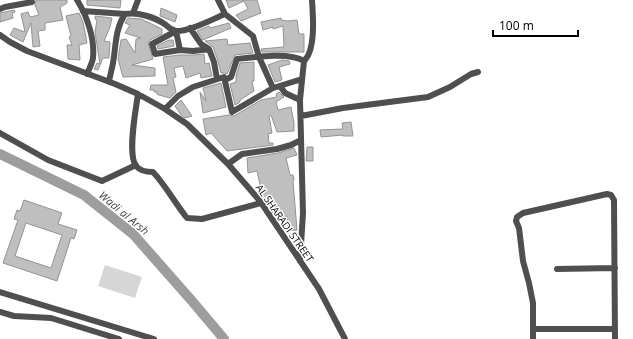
<svg xmlns="http://www.w3.org/2000/svg" width="633" height="339" viewBox="0 0 633 339" font-family="'Open Sans',sans-serif">
<rect width="100%" height="100%" fill="#fff"/>
<!-- garden -->
<path fill="#d6d6d6" d="M 105,265 L 142,277 L 135,298 L 98,286 Z"/>
<g fill="none" stroke-linecap="round" stroke-linejoin="round">
<!-- river -->
<path stroke="#9d9d9d" stroke-width="10" d="M 0,154 L 84,195 L 133,234 L 192,301 L 224,339"/>
</g>
<!-- building -->
<path fill="#bfbfbf" stroke="#939393" fill-rule="evenodd" d="M 36,0 L 67,0 L 67,3 L 60,7 L 63,20 L 45,23 L 45,30 L 38,31 L 40,46 L 33,47 L 31,23 L 23,42 L 10,35 L 14,28 L 25,32 L 21,14 L 28,12 L 30,17 L 39,15 L 35,5 Z
M 87,0 L 121,0 L 120,8 L 87,5 Z
M 226,0 L 257,0 L 261,13 L 241,21 L 236,15 L 248,9 L 244,1 L 229,8 Z
M 161,8 L 177,15 L 175,22 L 160,16 Z
M 14,10 L 15,12 L 12,13 L 13,18 L 0,22 L 0,13 Z
M 79,13 L 83,22 L 87,43 L 79,45 L 80,60 L 68,59 L 67,45 L 72,45 L 69,37 L 71,36 L 66,16 Z
M 95,16 L 112,18 L 110,27 L 104,41 L 110,42 L 109,58 L 103,58 L 98,70 L 94,69 L 97,63 L 100,64 L 95,32 L 97,20 L 95,19 Z
M 128,18 L 141,19 L 162,29 L 162,34 L 150,40 L 148,43 L 153,59 L 132,65 L 155,68 L 155,76 L 123,77 L 118,59 L 121,40 L 126,39 L 135,53 L 136,39 L 141,38 L 125,33 L 130,25 L 125,23 Z
M 281,18 L 281,20 L 288,21 L 297,20 L 299,34 L 304,34 L 304,52 L 262,52 L 261,49 L 284,47 L 283,26 L 273,29 L 273,27 L 263,30 L 261,22 Z
M 229,23 L 231,28 L 203,40 L 197,31 L 209,26 L 210,28 Z
M 227,39 L 228,45 L 250,43 L 253,53 L 235,55 L 227,74 L 225,73 L 221,73 L 218,61 L 213,47 L 205,41 Z
M 169,40 L 173,40 L 174,46 L 158,49 L 157,46 Z
M 204,54 L 205,64 L 209,63 L 212,76 L 201,78 L 200,73 L 186,78 L 183,66 L 174,68 L 176,77 L 173,78 L 176,92 L 170,98 L 159,95 L 157,94 L 157,92 L 154,92 L 154,90 L 150,90 L 151,85 L 168,85 L 163,57 L 180,55 L 193,55 Z
M 282,60 L 289,61 L 290,64 L 279,67 L 282,80 L 275,82 L 268,65 Z
M 254,62 L 254,81 L 252,81 L 254,91 L 240,100 L 240,102 L 235,105 L 230,84 L 236,82 L 236,76 L 240,63 Z
M 221,83 L 226,107 L 203,113 L 200,92 L 206,101 L 203,88 Z
M 279,92 L 284,97 L 276,102 L 278,110 L 291,107 L 294,123 L 294,131 L 277,132 L 271,115 L 269,116 L 272,133 L 268,134 L 269,143 L 273,143 L 273,145 L 227,151 L 211,133 L 206,135 L 203,119 L 229,115 L 234,116 L 261,100 L 277,97 L 276,94 Z
M 181,100 L 192,116 L 185,118 L 181,115 L 175,106 Z
M 351,122 L 353,136 L 343,136 L 343,135 L 321,137 L 320,130 L 343,129 L 342,123 Z
M 307,147 L 313,147 L 313,161 L 306,161 Z
M 294,148 L 297,155 L 286,158 L 290,175 L 293,175 L 294,180 L 293,181 L 297,230 L 288,231 L 287,216 L 278,220 L 271,210 L 268,199 L 265,200 L 263,198 L 257,171 L 248,173 L 247,158 L 278,153 Z
M 24,200 L 62,213 L 58,224 L 77,230 L 74,239 L 71,238 L 57,281 L 3,263 L 18,220 L 14,219 L 17,210 L 20,211 ZM 26,223 L 62,235 L 51,268 L 15,256 Z"/>
<g fill="none" stroke-linecap="round" stroke-linejoin="round">
<!-- minor -->
<path stroke="#4f4f4f" stroke-width="6" d="M 77,0 C 87,16 95,39 93,58 C 92,64 89,69 87,74
M 0,9 L 5,7 L 32,2 L 31,0
M 83,11 L 125,14 C 115,29 116,46 113,63 C 112,69 110,75 109,82
M 133,13 L 138,0
M 125,14 C 138,12 155,17 166,25 C 169,28 171,30 176,31 C 189,32 213,19 225,14 L 218,0
M 225,14 L 253,36 L 259,57 L 273,88
M 190,28 L 201,44 L 209,49 L 214,62 L 217,79
M 0,35 L 10,42 L 27,51 L 115,84 L 138,94 L 165,109 L 187,124 L 228,164 L 260,201 L 319,289 L 345,339
M 180,50 L 176,31 L 152,44 L 155,54 L 180,50 L 193,51 L 209,49
M 225,80 L 231,77 L 237,59 C 254,57 290,52 304,61
M 280,86 L 285,93 L 300,100
M 138,94 C 136,109 127,154 136,166 C 140,171 147,172 153,172 C 166,186 175,203 187,218 L 202,219 L 261,203
M 165,109 L 178,96 L 193,87 L 224,77 L 232,112 L 273,88 L 302,79
M 301,116 L 343,108 L 428,97 L 450,87 L 471,74 L 478,72
M 0,133 L 48,160 L 102,181 L 136,165
M 228,164 L 242,154 L 277,149 L 291,145 L 301,140
M 300,261 L 303,213 L 300,100 L 304,61 C 316,50 313,16 312,0
M 557,269 L 615,268
M 0,292 L 154,339
M 0,312 L 14,316 L 51,318 L 119,339
M 533,329 L 615,329
M 533,339 L 533,303 L 529,283 L 523,261 L 519,228 L 516,221 L 517,217 L 523,213 L 607,194 L 611,195 L 614,200 L 615,339"/>
</g>
<g text-anchor="middle" stroke-width="3" stroke-linejoin="round" paint-order="stroke">
<!-- street labels -->
<g font-size="10" fill="#000" stroke="#fff">
<text transform="translate(285 223) rotate(55)" y="4">AL SHARADI STREET</text>
</g>
<!-- water labels -->
<g font-size="11" font-style="italic" fill="#3e3e3e" stroke="#fff">
<text transform="translate(124 213) rotate(40)" y="4">Wadi al Arsh</text>
</g>
</g>
<!-- scale -->
<path d="M493 30v6h85v-6" fill="none" stroke="#000000" stroke-width="2"/>
<text x="499" y="30" font-size="12" fill="#000000" stroke="#ffffff" stroke-width="3" paint-order="stroke">100 m</text>
</svg>
